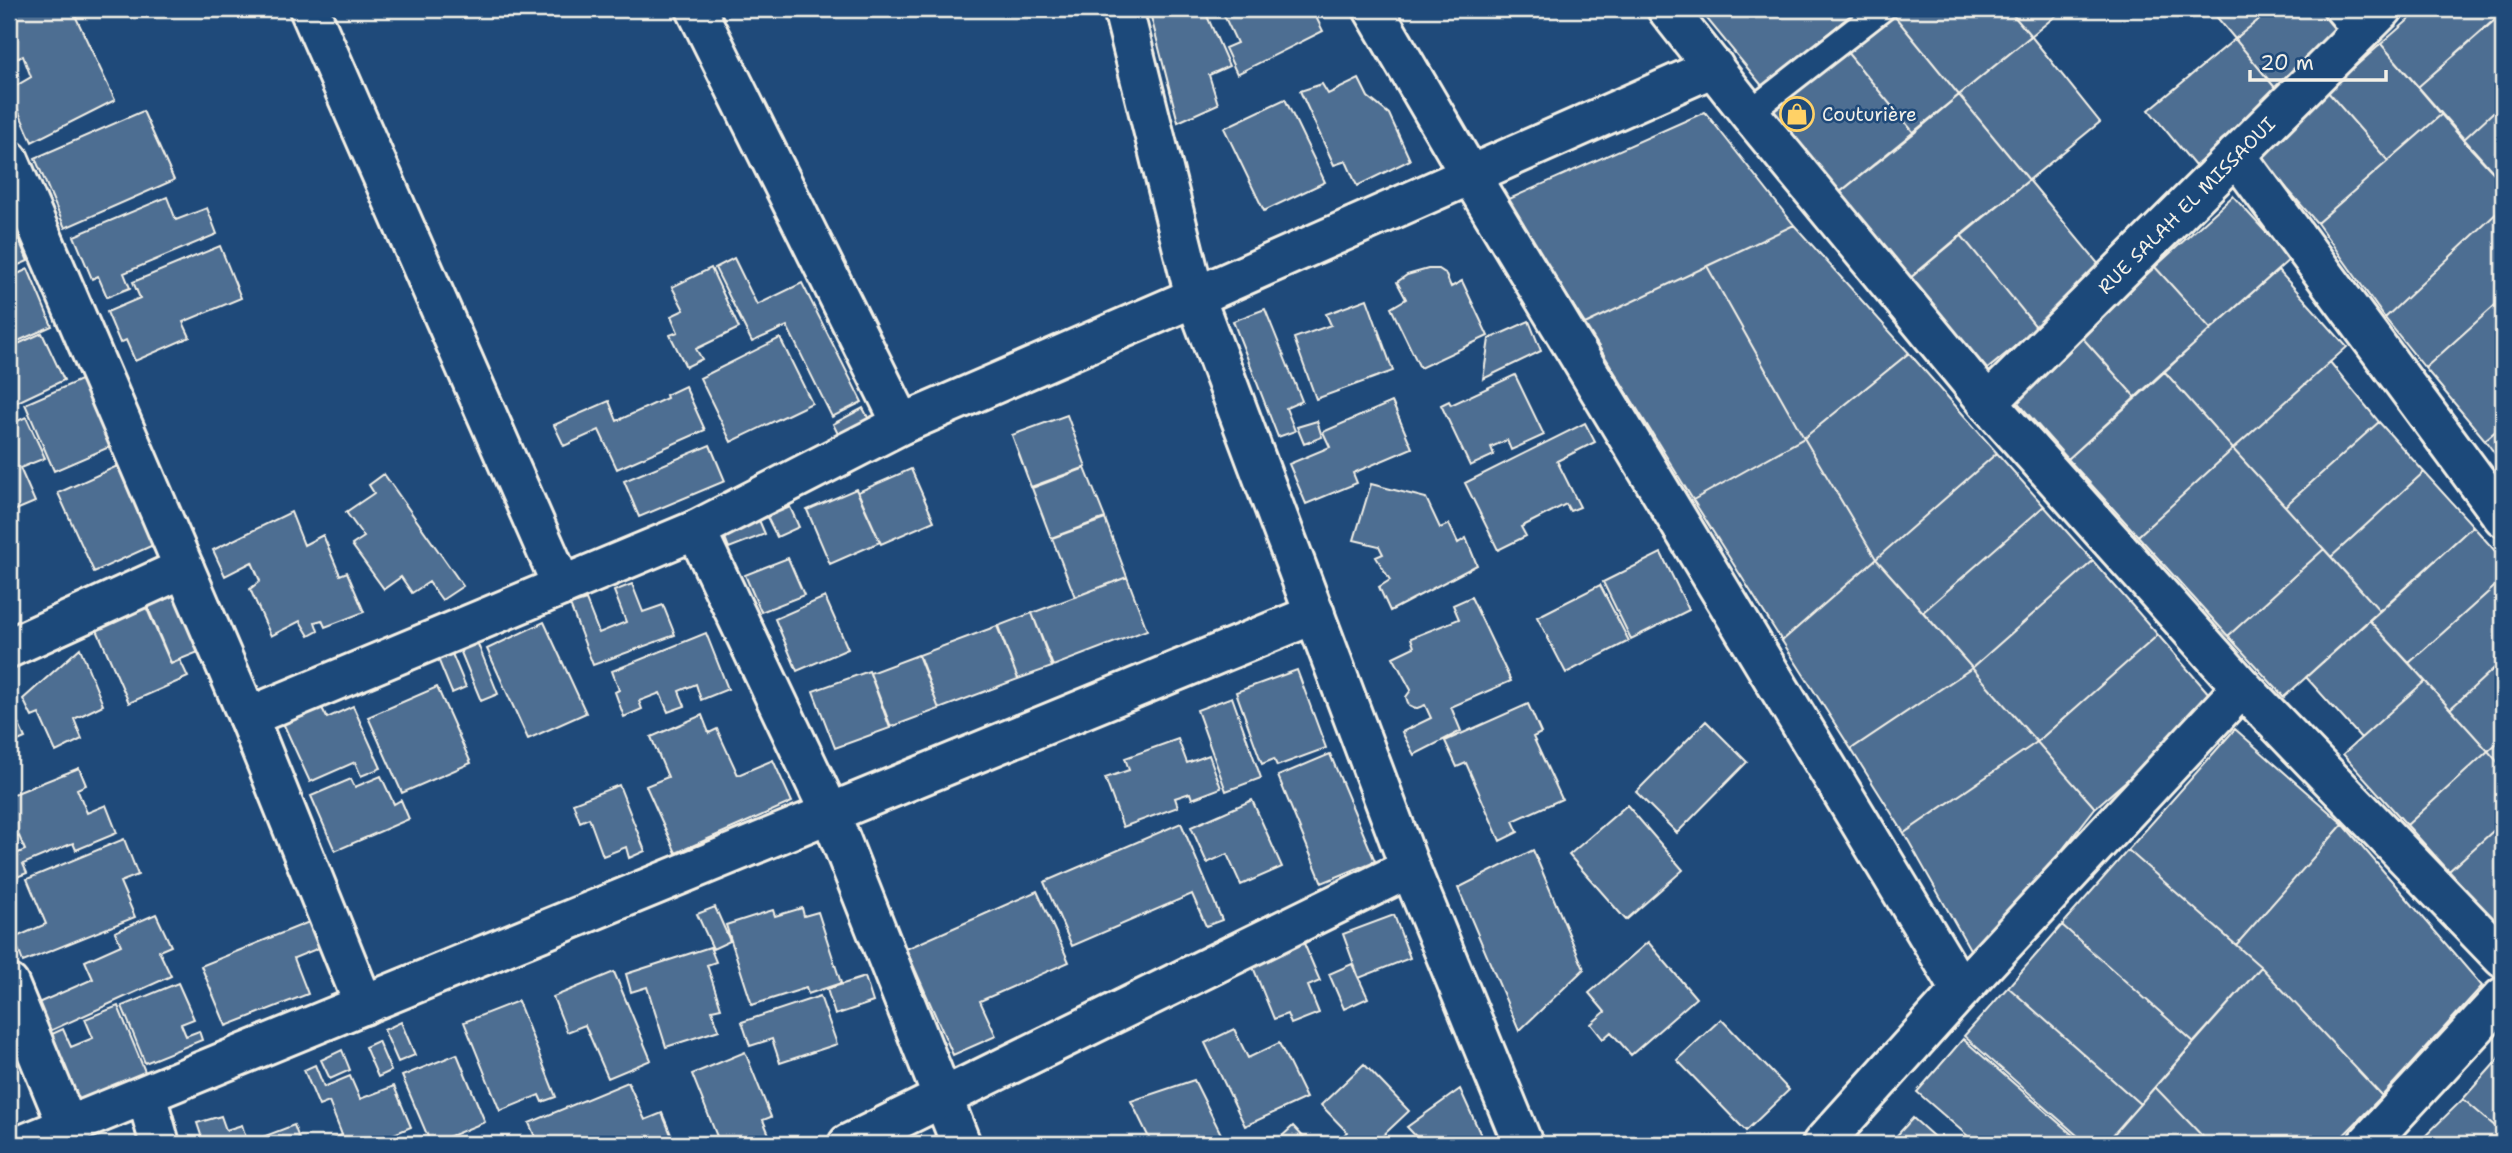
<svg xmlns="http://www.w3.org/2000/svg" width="2512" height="1153" viewBox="0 0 2512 1153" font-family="'Shantell Sans',sans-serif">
<rect width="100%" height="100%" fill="#1f4a7a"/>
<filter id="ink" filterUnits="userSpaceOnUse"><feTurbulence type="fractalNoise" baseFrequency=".0143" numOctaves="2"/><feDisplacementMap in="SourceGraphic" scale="14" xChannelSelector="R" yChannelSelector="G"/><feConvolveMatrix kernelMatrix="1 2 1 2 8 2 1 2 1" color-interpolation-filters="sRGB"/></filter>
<g filter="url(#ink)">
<!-- building -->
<path fill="#4d6e92" stroke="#f4f1e8" stroke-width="2" d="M 9,9 L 72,9 L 115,100 L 32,142 L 9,90 L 31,77 L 23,56 L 9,62 Z
M 1149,9 L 1204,9 L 1229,66 L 1209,75 L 1218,104 L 1178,122 Z
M 1221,9 L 1312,9 L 1323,31 L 1237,74 L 1225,48 L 1237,43 Z
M 1699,9 L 1858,9 L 1763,87 Z
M 1898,9 L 2008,9 L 2031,36 L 1959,95 L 1892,13 Z
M 2008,9 L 2064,9 L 2031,36 Z
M 2210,9 L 2272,9 L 2235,39 Z
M 2272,9 L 2320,9 L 2347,41 L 2281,95 L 2235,39 Z
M 2421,9 L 2503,9 L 2503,12 L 2418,87 L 2381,44 Z
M 1892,13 L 1959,95 L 1914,133 L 1846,51 Z
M 2495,20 L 2503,30 L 2503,103 L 2463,140 L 2418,87 Z
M 2031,36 L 2100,122 L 2029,180 L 1959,95 Z
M 2235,39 L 2281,95 L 2195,166 L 2149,110 Z
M 2381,44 L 2442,114 L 2388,161 L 2327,91 Z
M 1846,51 L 1914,133 L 1839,193 L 1772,112 Z
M 1359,79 L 1368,97 L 1389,114 L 1410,160 L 1357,186 L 1346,161 L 1334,165 L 1300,91 L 1322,84 L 1328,94 Z
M 2327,91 L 2388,161 L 2317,223 L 2256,153 Z
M 1959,95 L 2029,180 L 1909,279 L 1839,193 Z
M 1285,99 L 1325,182 L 1264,211 L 1224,128 Z
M 2503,103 L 2503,183 L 2463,140 Z
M 143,111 L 174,180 L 65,228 L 35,158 Z
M 1705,112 L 1794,225 L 1585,324 L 1507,200 Z
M 2442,114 L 2503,183 L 2503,207 L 2385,318 L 2317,223 Z
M 2029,180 L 2105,272 L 2037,328 L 1961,235 Z
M 2233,196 L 2290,259 L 2211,329 L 2155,267 Z
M 167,197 L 176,220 L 207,208 L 217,234 L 124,273 L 130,288 L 107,297 L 98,276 L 92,279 L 74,236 Z
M 2503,207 L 2503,298 L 2425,368 L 2385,318 Z
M 9,217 L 28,261 L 9,269 Z
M 1794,225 L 1909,353 L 1804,438 L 1707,266 Z
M 1961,235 L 2037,328 L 1985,371 L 1909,279 Z
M 220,246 L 241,298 L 183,322 L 190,337 L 135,361 L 126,340 L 120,343 L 107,312 L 140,298 L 133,282 Z
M 734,258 L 757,305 L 802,283 L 862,402 L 832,417 L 787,326 L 752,342 L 715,268 Z
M 1707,266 L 1804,438 L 1693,500 L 1585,324 Z
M 2155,267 L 2211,329 L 2136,398 L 2080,335 Z
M 711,268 L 739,328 L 696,349 L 702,359 L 686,367 L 670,335 L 678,332 L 671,316 L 684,310 L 672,287 Z
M 28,269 L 52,326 L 9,345 L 9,278 Z
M 1428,269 L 1439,269 L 1445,273 L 1451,287 L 1462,281 L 1488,336 L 1420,368 L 1391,308 L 1406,299 L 1397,282 L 1407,275 Z
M 2278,270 L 2347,347 L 2233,449 L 2164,371 Z
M 2503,298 L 2503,425 L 2485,440 L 2425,368 Z
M 1367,299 L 1393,371 L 1316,399 L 1294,338 L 1331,325 L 1326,314 Z
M 1265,309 L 1302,401 L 1286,408 L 1295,431 L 1278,437 L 1233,321 Z
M 1529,321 L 1541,351 L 1483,379 L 1489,339 Z
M 42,333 L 64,380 L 9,406 L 9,348 Z
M 2080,335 L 2136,398 L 2068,459 L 2012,396 Z
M 780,338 L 812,403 L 731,442 L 700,378 Z
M 1909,353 L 1997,453 L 1876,559 L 1804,438 Z
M 2330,362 L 2379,422 L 2285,506 L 2233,449 Z
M 2164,371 L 2233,449 L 2138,536 L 2068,459 Z
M 1515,375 L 1544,435 L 1511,450 L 1507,440 L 1491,447 L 1494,455 L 1470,466 L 1441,405 L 1449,401 L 1451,405 Z
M 85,378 L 114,445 L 54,471 L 25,404 Z
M 685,386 L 705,430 L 617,469 L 599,430 L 564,446 L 554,425 L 609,401 L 617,421 L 667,398 L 666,395 Z
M 1392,402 L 1412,448 L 1353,473 L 1357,483 L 1306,504 L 1289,464 L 1330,447 L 1323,432 Z
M 863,408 L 873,427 L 842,442 L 833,424 Z
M 1067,415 L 1086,467 L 1031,487 L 1012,435 Z
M 26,417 L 45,458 L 20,468 L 35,502 L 9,513 L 9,425 Z
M 1317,421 L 1322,437 L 1304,444 L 1297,427 Z
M 2379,422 L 2424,472 L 2331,557 L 2285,506 Z
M 1585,423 L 1595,442 L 1557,461 L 1580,507 L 1570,511 L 1566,504 L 1521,527 L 1526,536 L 1498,550 L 1465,483 Z
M 2503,425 L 2503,465 L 2485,440 Z
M 1804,438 L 1876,559 L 1782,641 L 1693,500 Z
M 710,445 L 725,481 L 639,517 L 624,481 Z
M 2233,449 L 2324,549 L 2228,636 L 2138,536 Z
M 1997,453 L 2044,506 L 1923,612 L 1876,559 Z
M 126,462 L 162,541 L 94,572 L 58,493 Z
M 1085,468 L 1105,518 L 1051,538 L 1032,488 Z
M 911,469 L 934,521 L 881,544 L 858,492 Z
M 2424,472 L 2473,526 L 2380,611 L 2331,557 Z
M 384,474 L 463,586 L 442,600 L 429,582 L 412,593 L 401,577 L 384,589 L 352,545 L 364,537 L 346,512 L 374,493 L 369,485 Z
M 1371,484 L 1426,498 L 1440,528 L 1449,524 L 1458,543 L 1466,538 L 1477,565 L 1390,611 L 1379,587 L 1390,580 L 1376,557 L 1383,554 L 1379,546 L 1354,540 Z
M 856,489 L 880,542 L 830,564 L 807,510 Z
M 2044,506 L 2093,561 L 1972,668 L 1923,612 Z
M 790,507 L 799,527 L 777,537 L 767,517 Z
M 291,512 L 304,545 L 323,535 L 340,575 L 347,572 L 364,612 L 325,627 L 322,620 L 315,622 L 318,631 L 309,636 L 300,621 L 271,636 L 250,589 L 260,581 L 252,562 L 225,576 L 213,550 Z
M 1105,519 L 1127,577 L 1075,597 L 1052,538 Z
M 759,520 L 765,534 L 729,548 L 724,535 Z
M 2473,526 L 2503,560 L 2503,579 L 2409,663 L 2369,620 Z
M 2324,549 L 2380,611 L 2284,697 L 2228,636 Z
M 1661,553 L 1689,610 L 1631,639 L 1603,582 Z
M 788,558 L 804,595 L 761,612 L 745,575 Z
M 1876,559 L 1972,668 L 1851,749 L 1782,641 Z
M 2093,561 L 2158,635 L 2037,742 L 1972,668 Z
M 1127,577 L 1147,630 L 1053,666 L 1032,613 Z
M 2503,579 L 2503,660 L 2450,709 L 2409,663 Z
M 632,584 L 643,612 L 663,605 L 675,635 L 593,665 L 570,605 L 586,600 L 599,633 L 626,622 L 614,591 Z
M 1600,585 L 1629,641 L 1566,673 L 1537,617 Z
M 180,587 L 206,649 L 171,663 L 145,601 Z
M 825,597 L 848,649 L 797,671 L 775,619 Z
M 1471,597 L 1511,681 L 1451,707 L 1461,731 L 1414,755 L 1402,732 L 1431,718 L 1425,705 L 1415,709 L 1409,706 L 1406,697 L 1411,690 L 1393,657 L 1414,647 L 1411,638 L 1459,619 L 1453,605 Z
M 144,602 L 171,664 L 180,660 L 188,677 L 129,703 L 94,623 Z
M 1032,613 L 1052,667 L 1018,679 L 998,626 Z
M 2369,620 L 2425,681 L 2361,738 L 2306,677 Z
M 544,622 L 586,713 L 528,739 L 487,649 Z
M 997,626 L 1018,679 L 939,709 L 919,655 Z
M 706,633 L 728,689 L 701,700 L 696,684 L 679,691 L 685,706 L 668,712 L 660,693 L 639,701 L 642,709 L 624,717 L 615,692 L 619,690 L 612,671 Z
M 2158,635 L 2216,702 L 2095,808 L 2037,742 Z
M 477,642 L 498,694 L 481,701 L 460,650 Z
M 80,648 L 103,705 L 74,719 L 82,739 L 56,752 L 39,714 L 32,717 L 23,699 Z
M 450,649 L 466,687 L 452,693 L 436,654 Z
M 918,655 L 939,709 L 891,727 L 870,673 Z
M 2503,660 L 2503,738 L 2488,751 L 2450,709 Z
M 1972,668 L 2037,742 L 1904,833 L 1851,749 Z
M 1297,670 L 1326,748 L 1277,766 L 1274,759 L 1262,764 L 1236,692 Z
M 869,671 L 890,728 L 835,748 L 813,691 Z
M 2425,681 L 2488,751 L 2407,825 L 2343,754 Z
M 437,687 L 471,763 L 402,793 L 368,717 Z
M 1232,697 L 1261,778 L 1226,791 L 1197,710 Z
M 9,703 L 25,738 L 9,745 Z
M 1528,704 L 1541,733 L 1533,737 L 1562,799 L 1513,821 L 1518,832 L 1500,841 L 1466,763 L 1457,767 L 1445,741 Z
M 321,706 L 327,718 L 353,706 L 381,768 L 361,776 L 355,762 L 310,782 L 283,723 Z
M 702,715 L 709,733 L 717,729 L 738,775 L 773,760 L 792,802 L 676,853 L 646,786 L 668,777 L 651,737 Z
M 1706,721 L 1747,762 L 1677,833 L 1636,792 Z
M 2235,729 L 2343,824 L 2236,945 L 2128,850 Z
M 2503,738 L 2503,768 L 2488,751 Z
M 1178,739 L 1187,763 L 1209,755 L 1221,788 L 1192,799 L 1190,793 L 1175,798 L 1178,807 L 1123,827 L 1105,778 L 1129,770 L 1125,758 Z
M 2037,742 L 2095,808 L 1976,960 L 1904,833 Z
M 2488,751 L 2503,768 L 2503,822 L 2449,871 L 2407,825 Z
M 1330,754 L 1375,861 L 1322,883 L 1278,776 Z
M 79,768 L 86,785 L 77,789 L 87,813 L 106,805 L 117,833 L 76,850 L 73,843 L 23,864 L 27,873 L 9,880 L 9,857 L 25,850 L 19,836 L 9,839 L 9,796 Z
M 381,776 L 394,804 L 401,800 L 409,819 L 335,851 L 311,796 L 351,779 L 355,787 Z
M 619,785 L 645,851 L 629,858 L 626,847 L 603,856 L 589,818 L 580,822 L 573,803 Z
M 1252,800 L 1282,867 L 1241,885 L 1227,854 L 1207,863 L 1191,827 Z
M 1627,805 L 1683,870 L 1626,920 L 1569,855 Z
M 2503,822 L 2503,931 L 2449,871 Z
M 1181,823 L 1222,920 L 1206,926 L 1192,894 L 1072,946 L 1044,882 Z
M 2343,824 L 2482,986 L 2382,1096 L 2261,967 L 2236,945 Z
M 124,839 L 138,875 L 120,882 L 135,917 L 23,962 L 14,938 L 46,924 L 27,879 Z
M 1533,850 L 1584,969 L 1519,1031 L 1458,888 Z
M 2128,850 L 2261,967 L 2194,1042 L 2062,925 Z
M 1037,891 L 1069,962 L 980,1001 L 996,1036 L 953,1055 L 906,949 Z
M 715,907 L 730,941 L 713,949 L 697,914 Z
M 802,908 L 804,916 L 818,912 L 841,983 L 808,994 L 806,988 L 752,1005 L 726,925 L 773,910 L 775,916 Z
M 156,914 L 171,946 L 159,951 L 171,976 L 50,1031 L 38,1003 L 93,979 L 85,961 L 121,945 L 115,932 Z
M 1394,915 L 1410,958 L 1359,978 L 1343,934 Z
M 309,922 L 319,948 L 294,958 L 308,994 L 226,1026 L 201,966 Z
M 2062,925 L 2194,1042 L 2140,1104 L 2008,987 Z
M 1303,941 L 1320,981 L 1308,986 L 1319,1013 L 1291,1024 L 1287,1014 L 1274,1019 L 1251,962 Z
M 1648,942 L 1696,998 L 1631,1055 L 1611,1032 L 1603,1039 L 1591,1024 L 1605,1012 L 1589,993 Z
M 710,947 L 716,962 L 707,965 L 721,1008 L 712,1010 L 719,1030 L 666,1047 L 647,987 L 631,992 L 626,974 Z
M 1352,964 L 1368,998 L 1344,1009 L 1329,974 Z
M 2261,967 L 2382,1096 L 2335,1144 L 2210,1144 L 2155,1087 Z
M 614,972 L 651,1060 L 608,1078 L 585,1025 L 567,1032 L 553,997 Z
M 865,977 L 873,1002 L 835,1015 L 827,989 Z
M 178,983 L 194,1019 L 181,1024 L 186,1036 L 199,1031 L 202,1040 L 145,1063 L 122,1006 Z
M 2008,987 L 2140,1104 L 2105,1144 L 2087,1144 L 1964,1036 Z
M 820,996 L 837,1044 L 780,1063 L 772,1039 L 750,1046 L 742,1022 Z
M 518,1001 L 556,1097 L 542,1102 L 539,1095 L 500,1111 L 464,1022 Z
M 118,1006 L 146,1074 L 79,1101 L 52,1034 L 63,1029 L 71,1047 L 93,1038 L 85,1019 Z
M 1721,1019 L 1789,1090 L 1746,1131 L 1677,1060 Z
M 401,1022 L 415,1055 L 398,1062 L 384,1030 Z
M 1234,1029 L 1248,1058 L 1279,1043 L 1306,1098 L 1245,1126 L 1205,1043 Z
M 1963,1039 L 2083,1144 L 1977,1144 L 1917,1092 Z
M 378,1041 L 391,1071 L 378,1077 L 365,1047 Z
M 342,1050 L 350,1070 L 330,1079 L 321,1060 Z
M 745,1052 L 771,1117 L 763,1120 L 773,1144 L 720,1144 L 692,1074 Z
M 457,1054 L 485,1122 L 431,1144 L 402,1076 Z
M 2503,1054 L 2503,1133 L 2463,1099 Z
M 1364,1064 L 1409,1111 L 1374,1144 L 1335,1144 L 1347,1132 L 1321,1105 Z
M 315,1065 L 324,1087 L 350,1076 L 360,1099 L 394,1086 L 411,1127 L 370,1144 L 335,1144 L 332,1139 L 342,1135 L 329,1102 L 319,1106 L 304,1070 Z
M 1194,1080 L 1226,1144 L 1152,1144 L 1131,1101 Z
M 628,1082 L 645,1120 L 662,1113 L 675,1144 L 538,1144 L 529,1123 Z
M 2155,1087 L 2210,1144 L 2105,1144 Z
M 1460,1089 L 1485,1144 L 1423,1144 L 1407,1127 Z
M 2463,1099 L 2503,1133 L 2503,1144 L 2417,1144 Z
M 221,1116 L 226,1130 L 242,1125 L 248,1144 L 204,1144 L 197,1123 Z
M 1913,1118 L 1942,1144 L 1889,1144 Z
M 294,1125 L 301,1144 L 262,1144 L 260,1138 Z
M 1293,1126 L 1310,1144 L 1285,1144 L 1280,1138 Z"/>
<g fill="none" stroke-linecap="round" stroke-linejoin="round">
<!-- service casing -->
<g stroke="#f4f1e8" stroke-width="30">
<path id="service" d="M 2336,9 L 2358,35
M 1749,113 L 1882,9"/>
</g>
<!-- minor casing -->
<g stroke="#f4f1e8" stroke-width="44">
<g id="minor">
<path d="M 309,9 L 562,586"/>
<path d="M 696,9 L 902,424"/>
<path d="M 1123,9 L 1195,297 L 1410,868 L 1523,1144"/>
<path d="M 1373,9 L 1470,175 L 1961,990"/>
<path d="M 1667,9 L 1749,113 L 1988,403 L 2242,687 L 2503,958"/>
<path d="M 2236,155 L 2503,517"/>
<path d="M 9,160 L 248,717 L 364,1005"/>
<path id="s1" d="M 1988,403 L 2383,9"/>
<path d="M 696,530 L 830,813 L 961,1144"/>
<path d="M 9,648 L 184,568"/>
<path d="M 248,717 L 696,530 L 902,424 L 1195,297 L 1714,67"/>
<path d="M 9,984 L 68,1127"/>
<path d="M 146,1095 L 160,1144"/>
<path d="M 24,1144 L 1315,614"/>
<path d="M 848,1144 L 1410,868"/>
<path d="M 1822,1144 L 1961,990 L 2242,687"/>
<path d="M 2367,1144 L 2503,997"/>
</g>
</g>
<!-- service -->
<use href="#service" stroke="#1f4a7a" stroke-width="24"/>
<!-- minor -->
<use href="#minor" stroke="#1f4a7a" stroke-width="38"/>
</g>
</g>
<!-- icons -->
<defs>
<g id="shop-ring" transform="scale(1.75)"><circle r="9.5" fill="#1f4a7a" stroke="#ffd166" stroke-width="1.5"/><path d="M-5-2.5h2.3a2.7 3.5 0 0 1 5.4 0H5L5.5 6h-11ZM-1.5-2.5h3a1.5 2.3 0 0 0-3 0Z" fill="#ffd166"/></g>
</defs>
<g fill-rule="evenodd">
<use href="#shop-ring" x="1797" y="114"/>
</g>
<g text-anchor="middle" stroke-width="5" stroke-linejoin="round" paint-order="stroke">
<!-- poi labels -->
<g font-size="19" fill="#f4f1e8" stroke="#1f4a7a" text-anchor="start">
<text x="1822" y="121">Couturière</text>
</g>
<!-- street labels -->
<g font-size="19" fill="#f4f1e8" stroke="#1f4a7a">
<text dy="7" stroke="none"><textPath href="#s1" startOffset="280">RUE SALAH EL MISSAOUI</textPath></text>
</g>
</g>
<!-- margin -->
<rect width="2512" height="1153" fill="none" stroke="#1f4a7a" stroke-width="35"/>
<rect x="18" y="18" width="2477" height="1118" fill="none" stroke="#f4f1e8" stroke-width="2.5" filter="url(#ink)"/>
<!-- scale -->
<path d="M2250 70v10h136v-10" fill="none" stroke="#f4f1e8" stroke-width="3.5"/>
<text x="2260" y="70" font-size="21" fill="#f4f1e8" stroke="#1f4a7a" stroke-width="5" paint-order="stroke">20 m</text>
</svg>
